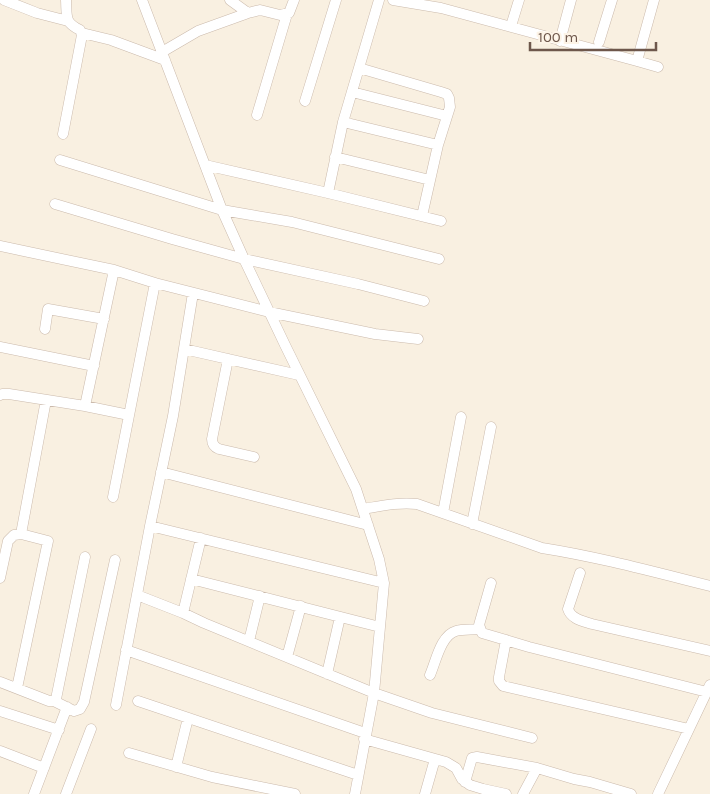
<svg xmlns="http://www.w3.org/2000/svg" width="710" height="794" viewBox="0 0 710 794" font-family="Karla,sans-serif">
<rect width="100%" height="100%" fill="#f9f0e1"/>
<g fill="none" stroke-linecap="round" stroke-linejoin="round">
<!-- street casing -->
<g stroke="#cbbaac" stroke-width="11">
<path id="street" d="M 4,0 L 37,13 L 68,21
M 142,0 L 222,210 L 244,259 L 285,345 L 356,489 L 379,559 L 384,583 L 374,693 L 355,794
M 230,0 L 248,13 L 260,10 L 280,15 L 289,13 L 294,0
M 393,0 L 441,8 L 637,61 L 658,67
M 511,26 L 519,0
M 82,33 L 111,40 L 165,60
M 560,41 L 571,0
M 599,42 L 612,0
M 162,52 L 198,31 L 248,13
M 637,61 L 654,0
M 359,68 L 441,92 L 447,94 L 449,98 L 450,107 L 438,145 L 422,216
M 352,92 L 447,116
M 305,101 L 336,0
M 257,115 L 287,14
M 343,122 L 438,145
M 63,134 L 82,35 L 80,30 C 64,22 67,17 66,0
M 335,157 L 430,180
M 60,160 L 222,210 L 292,222 L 439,259
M 205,165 L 328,193 L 441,221
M 328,193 L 343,122 L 379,0
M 55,204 L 172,239 L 244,259 L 358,284 L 424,301
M 0,246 L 114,270 L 155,283 L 269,312 L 375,334 L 418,339
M 45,329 L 48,309 L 104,319
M 0,347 L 94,366
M 184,349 L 299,375
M 228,359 L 212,439 C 212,444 214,447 219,449 L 254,457
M 0,395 L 2,394 L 9,394 L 85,406 L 129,415
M 85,406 L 114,270
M 161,472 L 368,525
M 113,497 L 155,283
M 363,509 C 381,506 398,502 417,504 L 542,548 C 599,557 654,572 710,586
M 443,513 L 461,417
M 472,524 L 491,427
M 150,526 L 384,583
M 580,573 L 568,609 C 571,619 583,621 592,624 L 710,651
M 0,578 L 8,541 L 14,535 L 21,534
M 191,579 L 380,627
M 491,583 L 479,625 L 482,633 L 529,647 L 707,692
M 137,595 L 183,613 L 204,623 L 374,693 L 432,713 L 532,738
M 183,613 L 201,538
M 506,640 L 499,677 L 499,681 L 503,686 L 689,729
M 249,641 L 260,596
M 126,650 L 365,733
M 287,657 L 301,606
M 327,674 L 340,617
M 430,675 C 436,661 441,635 456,631 C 463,629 472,630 480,629
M 0,682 L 49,701 L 54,701 L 56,699 L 85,557
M 17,688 L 48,541 L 21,534 L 46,400
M 54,701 L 74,711 L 80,709 L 84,702 L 115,560
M 138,701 L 358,775
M 116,705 L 150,526 L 173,416 L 193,293
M 0,711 L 59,730
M 364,739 L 446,762 L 456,768 L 462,779 L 470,785 L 483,789 L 506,794
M 0,751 L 44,768
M 129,753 L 212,777 L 295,794
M 176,767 L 188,718
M 465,782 L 472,758 L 477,757 L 537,768 L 574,779 L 590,782 L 631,794
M 34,794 L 67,707
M 66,794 L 91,729
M 425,794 L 435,759
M 523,794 L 537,768
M 658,794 L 710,685"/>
</g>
<!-- street -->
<use href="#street" stroke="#fff" stroke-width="10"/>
</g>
<!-- scale -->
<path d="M530 42v8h126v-8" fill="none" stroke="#6e574b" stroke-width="2.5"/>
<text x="538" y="42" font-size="15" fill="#6e574b" stroke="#fdf4e7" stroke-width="4" paint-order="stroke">100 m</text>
</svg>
